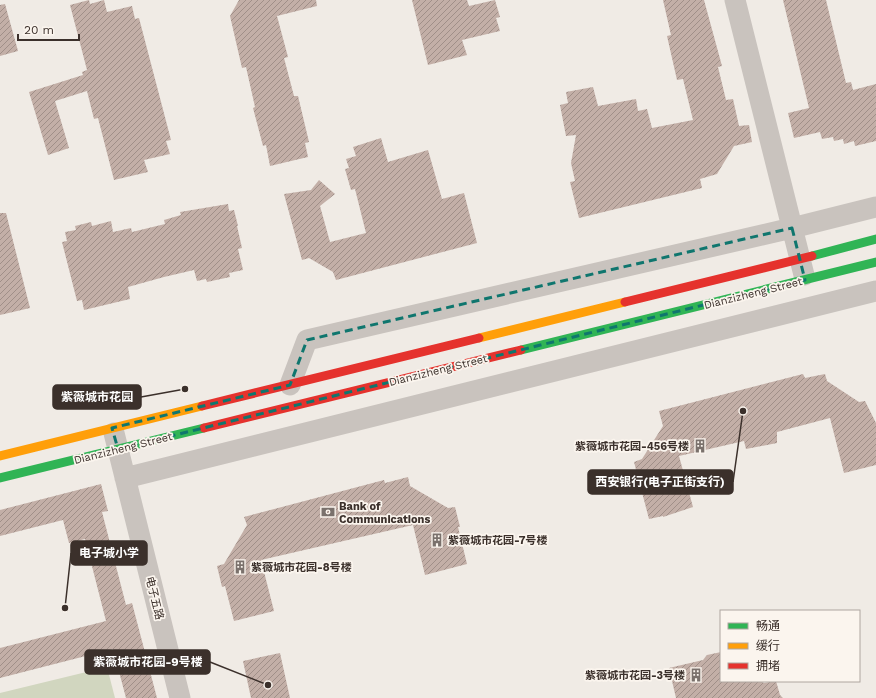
<svg xmlns="http://www.w3.org/2000/svg" width="876" height="698" viewBox="0 0 876 698" font-family="'Work Sans','Noto Sans SC',sans-serif">
<defs>
<pattern id="building-hatch" width="6" height="6" patternUnits="userSpaceOnUse"><rect width="6" height="6" fill="#c3afa7"/><path d="M-1 1l2-2M0 6l6-6M5 7l2-2" fill="none" stroke="#a08f88"/></pattern>
</defs>
<rect width="100%" height="100%" fill="#f0ebe5"/>
<!-- pitch -->
<path fill="#d1d6bf" d="M 107,667 L 115,698 L 0,698 L 0,693 Z"/>
<!-- building -->
<path fill="url(#building-hatch)" d="M 89,0 L 90,4 L 104,0 L 107,12 L 132,6 L 135,19 L 139,18 L 171,140 L 166,141 L 170,154 L 144,160 L 148,172 L 114,180 L 98,118 L 94,119 L 87,91 L 55,101 L 69,148 L 48,155 L 29,92 L 83,75 L 82,72 L 87,70 L 70,5 Z
M 239,0 L 316,0 L 317,6 L 277,16 L 288,57 L 284,58 L 294,96 L 298,96 L 309,142 L 305,143 L 308,157 L 270,166 L 266,145 L 263,146 L 253,108 L 255,107 L 246,67 L 242,68 L 230,16 Z
M 412,0 L 467,0 L 469,6 L 495,0 L 500,17 L 496,18 L 500,31 L 462,40 L 467,55 L 428,65 Z
M 663,0 L 704,0 L 722,66 L 718,67 L 726,100 L 733,99 L 739,126 L 749,125 L 752,142 L 734,146 L 717,174 L 700,179 L 702,188 L 579,218 L 570,182 L 575,181 L 571,163 L 576,135 L 566,136 L 560,105 L 568,103 L 566,92 L 593,87 L 598,106 L 636,99 L 638,111 L 647,109 L 652,128 L 693,120 L 683,79 L 677,80 L 667,36 L 671,35 Z
M 783,0 L 826,0 L 846,83 L 851,82 L 853,90 L 876,84 L 876,141 L 855,146 L 854,141 L 844,144 L 843,139 L 834,141 L 833,137 L 822,139 L 820,132 L 794,138 L 788,113 L 809,108 Z
M 5,4 L 18,51 L 0,56 L 0,5 Z
M 381,138 L 388,162 L 428,150 L 442,199 L 464,193 L 477,243 L 336,280 L 333,272 L 309,258 L 302,260 L 284,194 L 311,190 L 319,180 L 335,194 L 320,206 L 330,242 L 366,233 L 355,189 L 351,190 L 345,169 L 349,168 L 346,159 L 356,156 L 353,147 Z
M 228,204 L 229,211 L 234,210 L 238,226 L 237,226 L 242,248 L 238,249 L 243,270 L 229,273 L 230,277 L 207,282 L 206,279 L 197,281 L 194,270 L 164,277 L 128,287 L 130,299 L 84,310 L 82,300 L 77,301 L 62,242 L 67,241 L 65,232 L 76,230 L 75,226 L 91,222 L 92,226 L 111,221 L 113,232 L 131,228 L 132,232 L 165,224 L 164,220 L 181,215 L 180,212 Z
M 0,213 L 6,213 L 30,308 L 0,315 Z
M 803,374 L 805,378 L 825,374 L 827,381 L 859,402 L 865,401 L 876,423 L 876,465 L 844,473 L 830,418 L 777,432 L 777,443 L 746,449 L 744,441 L 679,456 L 693,507 L 663,517 L 663,516 L 649,519 L 634,462 L 642,459 L 663,426 L 659,411 Z
M 408,477 L 410,486 L 448,508 L 455,507 L 460,527 L 458,527 L 467,564 L 425,575 L 413,525 L 261,560 L 274,611 L 234,621 L 225,586 L 222,587 L 217,566 L 224,564 L 247,525 L 244,517 L 384,480 L 385,483 Z
M 101,484 L 108,511 L 102,512 L 126,605 L 132,603 L 157,698 L 126,698 L 113,649 L 0,678 L 0,648 L 106,621 L 85,539 L 69,543 L 63,520 L 0,536 L 0,510 Z
M 721,652 L 721,681 L 761,681 L 764,683 L 776,681 L 780,695 L 783,698 L 676,698 L 669,668 L 703,660 L 707,655 Z
M 280,653 L 290,698 L 251,698 L 243,661 Z"/>
<g fill="none" stroke-linecap="round" stroke-linejoin="round">
<!-- street -->
<path stroke="#c9c3be" stroke-width="21" d="M 735,0 L 804,275
M 290,385 L 307,340 L 792,228 L 876,207
M 114,433 L 180,698
M 125,478 L 876,291"/>
<!-- fast -->
<path stroke="#30b455" stroke-width="9" d="M 812,256 L 876,239
M 521,350 L 876,262
M 0,478 L 204,428"/>
<!-- slow -->
<path stroke="#ff9f0a" stroke-width="9" d="M 479,338 L 625,302
M 0,456 L 202,406"/>
<!-- jam -->
<path stroke="#e5322d" stroke-width="9" d="M 625,302 L 812,256
M 202,406 L 479,338
M 204,428 L 521,350"/>
</g>
<!-- marked area -->
<path fill="none" stroke="#0f766e" stroke-width="3" stroke-dasharray="8 5" stroke-linejoin="round" d="M 792,228 L 805,280 L 118,449 L 112,428 L 290,385 L 307,340 Z"/>
<!-- icons -->
<defs>
<g id="building-bare" transform="scale(1.08)"><path d="M-4-6H4V6H1V3H-1V6H-4ZM-2.5-4.3h1.7v1.8h-1.7ZM.8-4.3h1.7v1.8H.8ZM-2.5-1h1.7V.8h-1.7ZM.8-1h1.7V.8H.8Z" fill="#7a716c" stroke="#fbf5ee" stroke-width="2.5" paint-order="stroke"/></g>
<g id="bank-bare" transform="scale(1.08)"><path d="M-6-4H6V4H-6ZM0-2.3a2.3 2.3 0 1 0 0 4.6a2.3 2.3 0 1 0 0-4.6Z" fill="#7a716c" stroke="#fbf5ee" stroke-width="2.5" paint-order="stroke"/></g>
</defs>
<g fill-rule="evenodd">
<use href="#building-bare" x="700" y="446"/>
<use href="#bank-bare" x="328" y="512"/>
<use href="#building-bare" x="437" y="540"/>
<use href="#building-bare" x="240" y="567"/>
<use href="#building-bare" x="696" y="675"/>
</g>
<g text-anchor="middle" stroke-width="3.5" stroke-linejoin="round" paint-order="stroke">
<!-- street labels -->
<g font-size="11" fill="#3b302b" stroke="#fbf5ee">
<text transform="translate(753 293) rotate(-14)" y="4">Dianzizheng Street</text>
<text transform="translate(438 370) rotate(-14)" y="4">Dianzizheng Street</text>
<text transform="translate(123 448) rotate(-14)" y="4">Dianzizheng Street</text>
<text transform="translate(155 598) rotate(76)" y="4">电子五路</text>
</g>
<!-- poi labels -->
<g font-size="11" font-weight="bold" fill="#3b302b" stroke="#fbf5ee" text-anchor="start">
<text x="689" y="450" text-anchor="end">紫薇城市花园-456号楼</text>
<text x="339" y="510">Bank of<tspan x="339" dy="13">Communications</tspan></text>
<text x="448" y="544">紫薇城市花园-7号楼</text>
<text x="251" y="571">紫薇城市花园-8号楼</text>
<text x="685" y="679" text-anchor="end">紫薇城市花园-3号楼</text>
</g>
</g>
<!-- callouts -->
<path fill="none" stroke="#3b302b" stroke-width="1.5" d="M185 389L141 397M743 411L733 482M65 608L71 553M268 685L210 662"/>
<g fill="#3b302b" stroke="#fbf5ee" stroke-width="1.5">
<circle cx="185" cy="389" r="4"/>
<circle cx="743" cy="411" r="4"/>
<circle cx="65" cy="608" r="4"/>
<circle cx="268" cy="685" r="4"/>
</g>
<g fill="#3b302b" stroke="#3b302b" stroke-width="1.5">
<rect x="53" y="385" width="88" height="24" rx="4"/>
<rect x="588" y="470" width="145" height="24" rx="4"/>
<rect x="71" y="541" width="76" height="24" rx="4"/>
<rect x="85" y="650" width="125" height="24" rx="4"/>
</g>
<g font-size="12" text-anchor="middle" font-weight="bold" fill="#fff">
<text x="97" y="401">紫薇城市花园</text>
<text x="660" y="486">西安银行(电子正街支行)</text>
<text x="109" y="557">电子城小学</text>
<text x="148" y="666">紫薇城市花园-9号楼</text>
</g>
<!-- legend -->
<rect x="720" y="610" width="140" height="72" fill="#fbf5ee" stroke="#aea6a0"/>
<rect x="728" y="623" width="20" height="6" fill="#30b455" stroke="#aea6a0"/>
<text x="756" y="630" font-size="12" fill="#3b302b">畅通</text>
<rect x="728" y="643" width="20" height="6" fill="#ff9f0a" stroke="#aea6a0"/>
<text x="756" y="650" font-size="12" fill="#3b302b">缓行</text>
<rect x="728" y="663" width="20" height="6" fill="#e5322d" stroke="#aea6a0"/>
<text x="756" y="670" font-size="12" fill="#3b302b">拥堵</text>
<!-- scale -->
<path d="M18 34v6h61v-6" fill="none" stroke="#3b302b" stroke-width="2"/>
<text x="24" y="34" font-size="12" fill="#3b302b" stroke="#fbf5ee" stroke-width="3" paint-order="stroke">20 m</text>
</svg>
